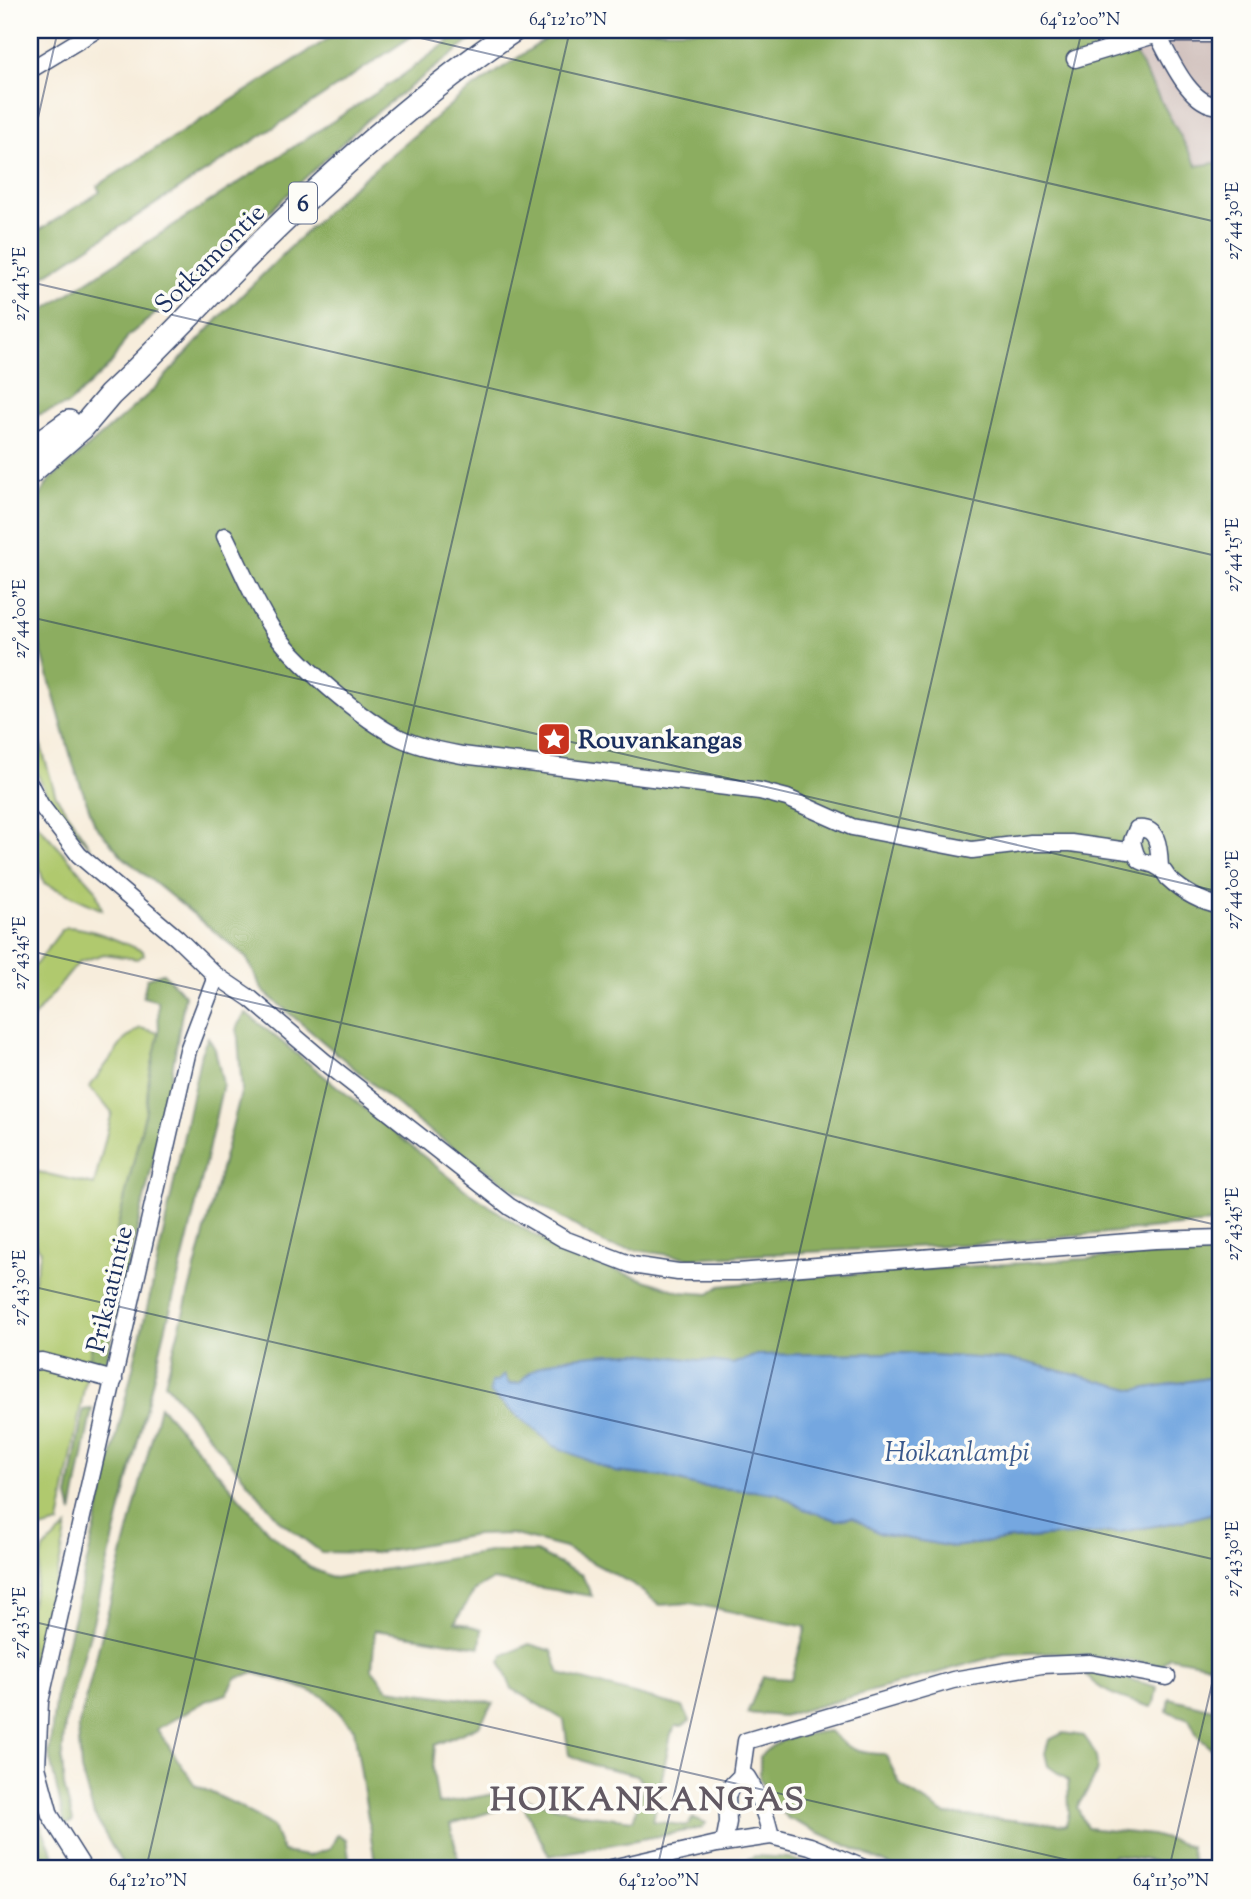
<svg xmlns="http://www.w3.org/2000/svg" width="1251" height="1899" viewBox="0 0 1251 1899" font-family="'Sorts Mill Goudy',serif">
<rect width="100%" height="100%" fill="#fdfcf7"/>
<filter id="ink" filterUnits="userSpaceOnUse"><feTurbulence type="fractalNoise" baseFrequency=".0143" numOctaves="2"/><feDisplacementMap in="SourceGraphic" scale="14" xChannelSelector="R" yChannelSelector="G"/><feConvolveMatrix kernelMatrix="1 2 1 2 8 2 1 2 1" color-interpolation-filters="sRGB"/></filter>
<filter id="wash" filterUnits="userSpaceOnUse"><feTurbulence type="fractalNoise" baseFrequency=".00686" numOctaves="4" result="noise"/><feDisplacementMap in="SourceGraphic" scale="28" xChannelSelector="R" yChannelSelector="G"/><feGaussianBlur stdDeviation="1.57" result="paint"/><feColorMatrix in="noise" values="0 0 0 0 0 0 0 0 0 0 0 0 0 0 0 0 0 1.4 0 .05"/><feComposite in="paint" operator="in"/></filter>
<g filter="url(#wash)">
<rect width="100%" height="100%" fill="#f7eddc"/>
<!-- industrial -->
<path fill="#d0c0bc" d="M 1144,30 L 1221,30 L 1221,162 L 1198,166 L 1134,52 L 1137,32 Z"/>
<!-- green -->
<path fill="#b0c96e" stroke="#667c66" stroke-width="2" d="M 30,709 L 56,796 L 90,847 L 51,804 L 30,758 Z
M 30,816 L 95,888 L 102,910 L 44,883 L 35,852 L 30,843 Z
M 66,927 C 94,928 118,941 143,951 L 144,955 L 137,959 L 104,954 L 79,962 L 33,1018 L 30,1032 L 30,972 L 61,931 Z
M 140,1028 L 159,1033 L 149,1078 L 146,1110 L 101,1296 L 59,1524 L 30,1532 L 30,1295 L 41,1251 L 30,1238 L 30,1170 L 94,1185 L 112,1112 L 89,1088 L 125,1039 Z
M 67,1527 L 38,1668 L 30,1666 L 30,1609 L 43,1549 Z"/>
<!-- forest -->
<path fill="#8cad61" stroke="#546e60" stroke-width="2" d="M 342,30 L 421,30 L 315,101 L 30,285 L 30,236 L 100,192 L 97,186 Z
M 464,30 L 484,30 L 367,120 L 191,285 L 128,336 L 111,364 L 69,404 L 35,416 L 30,415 L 30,319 L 399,78 Z
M 559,30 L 1144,30 L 1137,33 L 1134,52 L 1197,166 L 1221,162 L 1221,1222 L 1012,1242 L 690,1258 L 609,1246 L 515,1190 L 420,1124 L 263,991 L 246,957 L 123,857 L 95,825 L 72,761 L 30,610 L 30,514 L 48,482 L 152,391 L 221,316 L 341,197 L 461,96 Z
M 163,973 L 185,995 L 166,1106 L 105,1367 L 89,1362 L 101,1296 L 146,1110 L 149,1078 L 159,1033 L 158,1001 L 143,997 L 147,978 Z
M 246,1013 L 463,1188 L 521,1227 L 569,1255 L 681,1292 L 709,1294 L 720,1286 L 796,1278 L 1189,1252 L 1221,1252 L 1221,1376 L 1135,1390 L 1021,1361 L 902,1353 L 757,1355 L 733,1364 L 636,1353 L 570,1357 L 520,1383 L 509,1384 L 504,1375 L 497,1382 L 615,1472 L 665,1477 L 697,1486 L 777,1493 L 804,1509 L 837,1520 L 852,1517 L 879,1533 L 953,1547 L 1011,1539 L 1120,1532 L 1183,1521 L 1221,1511 L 1221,1667 L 1169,1657 L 1162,1665 L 1053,1652 L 1004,1654 L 783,1716 L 747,1713 L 763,1677 L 791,1679 L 806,1627 L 690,1603 L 660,1605 L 631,1583 L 565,1548 L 511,1534 L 476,1535 L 374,1553 L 321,1552 L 280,1521 L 165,1383 L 242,1089 L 237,1026 Z
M 208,1037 L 215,1049 L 223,1084 L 192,1222 L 91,1630 L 65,1723 L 62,1759 L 64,1786 L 73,1821 L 65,1826 L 49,1754 L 56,1692 L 153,1283 L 201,1053 Z
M 160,1406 L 269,1532 L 309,1567 L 334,1578 L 495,1551 L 536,1552 L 582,1575 L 592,1596 L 492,1580 L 475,1590 L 455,1622 L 482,1629 L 480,1647 L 375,1630 L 372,1669 L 388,1689 L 493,1703 L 479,1726 L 435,1745 L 433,1769 L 438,1804 L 495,1794 L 497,1810 L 450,1824 L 461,1869 L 376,1869 L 354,1729 L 325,1697 L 287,1682 L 254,1673 L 236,1678 L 227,1694 L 206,1701 L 157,1729 L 195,1785 L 239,1806 L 273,1827 L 283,1852 L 308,1856 L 330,1849 L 337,1835 L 346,1839 L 350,1864 L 334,1869 L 125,1869 L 94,1815 L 81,1770 L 78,1729 Z
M 92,1409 L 72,1513 L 68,1497 L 83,1410 Z
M 529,1644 L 552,1651 L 560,1674 L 683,1707 L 690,1721 L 682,1726 L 676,1726 L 671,1734 L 653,1821 L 687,1826 L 693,1818 L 706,1823 L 702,1828 L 549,1856 L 519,1797 L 582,1814 L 633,1820 L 644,1785 L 637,1775 L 593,1765 L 569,1755 L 564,1720 L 512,1689 L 500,1661 L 504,1655 Z
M 1090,1668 L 1157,1687 L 1154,1704 L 1151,1707 C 1128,1700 1097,1693 1083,1671 Z
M 1169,1698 L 1221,1711 L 1221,1756 L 1198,1737 L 1189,1719 L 1167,1711 Z
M 828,1731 C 849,1749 857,1754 885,1754 L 901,1786 L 945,1814 L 1066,1825 L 1069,1813 L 1068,1780 L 1048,1766 L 1045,1753 L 1049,1740 L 1063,1733 L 1084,1736 C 1108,1766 1095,1777 1077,1807 L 1087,1828 L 1152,1835 L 1190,1846 L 1193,1860 L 1189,1867 L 1113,1855 L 1109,1869 L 898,1869 L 787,1818 L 769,1796 L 760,1778 L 760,1757 C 774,1738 805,1734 828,1731 Z
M 30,1795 L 35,1813 L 60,1869 L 30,1869 Z
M 755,1856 L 790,1858 L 820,1869 L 725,1869 Z"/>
<!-- water -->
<path fill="#75a7e0" stroke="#486b9f" stroke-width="2" d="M 636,1353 L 733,1364 L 757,1355 L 902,1353 L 1021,1361 L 1135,1390 L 1221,1376 L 1221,1511 L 1183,1521 L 1120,1532 L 1011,1539 L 953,1547 L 879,1533 L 852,1517 L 837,1520 L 804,1509 L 777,1493 L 697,1486 L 665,1477 L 615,1472 L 554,1446 L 490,1393 L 491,1382 L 497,1382 L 504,1375 L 509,1384 L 520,1383 C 541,1352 602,1355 636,1353 Z"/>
</g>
<g filter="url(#ink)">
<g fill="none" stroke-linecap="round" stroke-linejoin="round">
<!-- minor casing -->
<g stroke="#3c4c71" stroke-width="19">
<path id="minor" d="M 1155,30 C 1167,51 1190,110 1221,105
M 1075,59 L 1158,34 L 1221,34
M 30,70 L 96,30
M 225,536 C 240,566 253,599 271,627 C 292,660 364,721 400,738 C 419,747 441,751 462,755 L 760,791 L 787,798 L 852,827 L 972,850 L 1031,843 L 1071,843 L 1135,852
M 30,785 L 40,804 L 79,855 L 177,938 L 214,974 L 251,999 L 325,1062 L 510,1207 L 564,1239 L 632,1265 L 678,1272 L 738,1272 L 1155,1240 L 1221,1238
M 1160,868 C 1159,851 1160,826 1137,829 L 1132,841 C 1139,872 1144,856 1161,869 C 1164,871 1166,875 1168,878 C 1184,893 1200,902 1221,906
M 30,1362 L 42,1361 L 114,1380
M 741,1776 L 747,1777 C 759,1796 766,1814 771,1836
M 724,1843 L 728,1822 L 727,1796 L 732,1785 L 741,1776 L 746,1741 L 953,1680 L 1042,1665 L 1090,1663 L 1167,1677
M 84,1869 L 50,1815 L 37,1767 L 40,1702 L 188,1050 L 214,982 L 214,974
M 607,1869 L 717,1844 L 771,1836 L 810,1846 L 866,1869"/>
</g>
<!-- highway casing -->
<g stroke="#3c4c71" stroke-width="26">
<path id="highway" d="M 30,450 L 69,422
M 30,473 L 82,428 L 110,395 C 161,348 207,296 257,247 C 336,169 421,93 514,30"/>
</g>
<!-- minor -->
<use href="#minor" stroke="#fff" stroke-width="16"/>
<!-- highway -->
<use href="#highway" stroke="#fff" stroke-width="23"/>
</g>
</g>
<!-- ticks -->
<path fill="none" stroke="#1b2f5e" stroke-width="2" stroke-opacity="0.45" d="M 386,30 L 1221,223M 30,153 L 58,30M 30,282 L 1221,557M 30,617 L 1221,892M 30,951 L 1221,1226M 30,1286 L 1221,1561M 30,1621 L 1107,1869M 146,1869 L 570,30M 657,1869 L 1082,30M 1169,1869 L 1221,1645"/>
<!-- icons -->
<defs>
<g id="sight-square" transform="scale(1.75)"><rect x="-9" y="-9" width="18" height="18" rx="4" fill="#c8321e" stroke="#fdfcf7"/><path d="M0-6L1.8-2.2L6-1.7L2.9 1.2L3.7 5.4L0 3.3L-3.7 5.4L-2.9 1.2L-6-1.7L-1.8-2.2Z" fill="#fff"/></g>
</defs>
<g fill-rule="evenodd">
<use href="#sight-square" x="554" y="739"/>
</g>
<g text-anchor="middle" stroke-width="7" stroke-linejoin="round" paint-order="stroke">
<!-- shield labels -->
<rect fill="#fdfcf7" stroke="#5f6c8c" stroke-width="2" x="289" y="182.5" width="28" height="41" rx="5"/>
<g font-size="24" font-weight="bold" fill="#1b2f5e">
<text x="303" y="211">6</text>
</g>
<!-- street labels -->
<g font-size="26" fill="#1b2f5e" stroke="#fdfcf7">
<text transform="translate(209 258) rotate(-45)" y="9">Sotkamontie</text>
<text transform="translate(109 1289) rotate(-77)" y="9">Prikaatintie</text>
</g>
<!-- poi labels -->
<g font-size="26" font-weight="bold" fill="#1b2f5e" stroke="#fdfcf7" text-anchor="start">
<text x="578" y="748">Rouvankangas</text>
</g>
<!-- water labels -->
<g font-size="28" font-style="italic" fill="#3a598c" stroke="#fdfcf7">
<text x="957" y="1461">Hoikanlampi</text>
</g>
<!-- district labels -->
<g font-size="33" font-weight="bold" letter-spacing="2" fill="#625963" stroke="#fdfcf7">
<text x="648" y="1810">HOIKANKANGAS</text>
</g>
</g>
<!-- margin -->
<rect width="1251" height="1899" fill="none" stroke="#fdfcf7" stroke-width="77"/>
<rect x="38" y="38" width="1174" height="1822" fill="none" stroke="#1b2f5e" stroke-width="2.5"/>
<g font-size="18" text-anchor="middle" fill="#1b2f5e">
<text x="568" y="25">64°12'10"N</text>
<text x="1080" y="25">64°12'00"N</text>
<text transform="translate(1232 221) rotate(-90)" y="6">27°44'30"E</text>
<text transform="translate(19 284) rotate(-90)" y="6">27°44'15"E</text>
<text transform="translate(1232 555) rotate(-90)" y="6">27°44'15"E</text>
<text transform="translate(19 619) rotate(-90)" y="6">27°44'00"E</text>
<text transform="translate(1232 890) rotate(-90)" y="6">27°44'00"E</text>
<text transform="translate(19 953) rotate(-90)" y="6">27°43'45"E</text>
<text transform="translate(1232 1224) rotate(-90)" y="6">27°43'45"E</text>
<text transform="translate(19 1288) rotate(-90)" y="6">27°43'30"E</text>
<text transform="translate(1232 1559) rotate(-90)" y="6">27°43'30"E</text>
<text transform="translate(19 1623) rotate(-90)" y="6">27°43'15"E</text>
<text x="148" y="1886">64°12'10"N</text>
<text x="659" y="1886">64°12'00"N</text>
<text x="1171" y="1886">64°11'50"N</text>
</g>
</svg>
